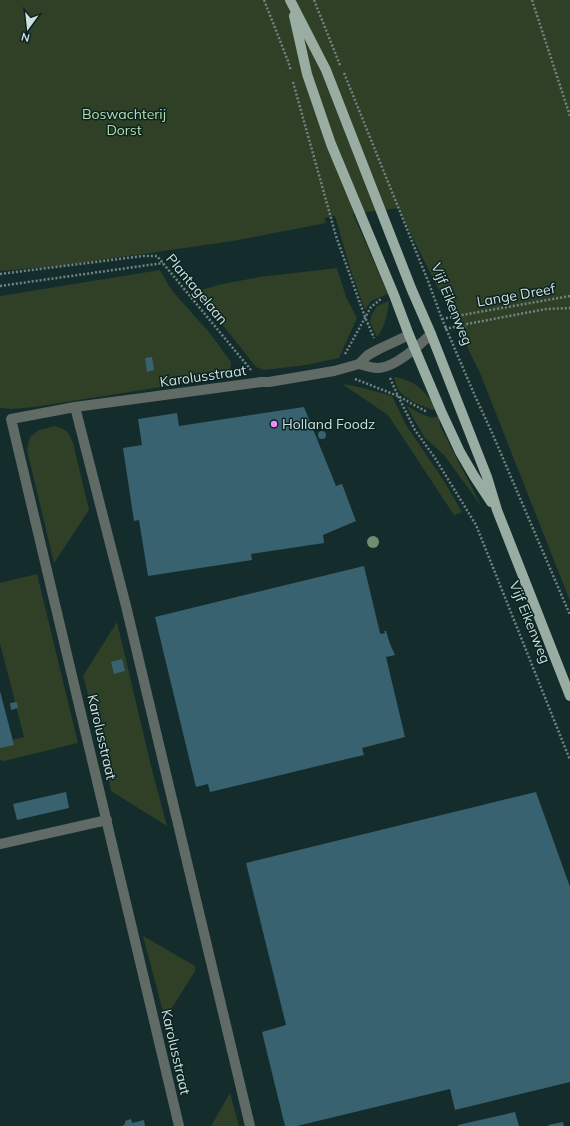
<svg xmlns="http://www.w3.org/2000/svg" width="570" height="1126" viewBox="0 0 570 1126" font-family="Mulish,sans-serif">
<rect width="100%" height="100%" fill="#142d2c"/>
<!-- green -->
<path fill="#2f4027" d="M 0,0 L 570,0 L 570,601 L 480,373 L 398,208 L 353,214 L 388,294 L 371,301 L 365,310 L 350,268 L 335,216 L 324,218 L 326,223 L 233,241 L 59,266 L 0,271 Z
M 337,268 L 346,297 L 357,318 L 339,358 L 306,365 L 264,370 L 256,367 L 214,314 L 194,292 L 222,284 L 260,277 Z
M 160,270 L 169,286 L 174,293 L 209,332 L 231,362 L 230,374 L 212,379 L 34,407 L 11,409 L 0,408 L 0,296 Z
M 389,301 C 387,314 386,326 377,337 L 370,322 L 371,316 L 377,306 Z
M 394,377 C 416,381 425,390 436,409 L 433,410 C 422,406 405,400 398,389 C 396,385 395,381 394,377 Z
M 344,384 L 363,388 L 392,396 L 406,425 L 444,481 L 462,512 L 454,515 L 388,415 L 345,386 Z
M 406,405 L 419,413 L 432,418 L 439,416 L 440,426 L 482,507 L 444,455 L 424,437 Z
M 55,426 C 66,429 69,432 73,443 L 89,510 L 54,563 L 27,450 L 30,437 L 39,430 Z
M 37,574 L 78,743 L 4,761 L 0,760 L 0,743 L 24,737 L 0,643 L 0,583 Z
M 117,622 L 152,770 L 167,826 L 111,791 L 102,745 L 83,676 Z
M 143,936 L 195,966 L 195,971 L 165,1019 Z
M 230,1093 L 239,1126 L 211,1126 Z"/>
<!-- building -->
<path fill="#38626f" d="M 152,357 L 154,370 L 147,372 L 145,358 Z
M 304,407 L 336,486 L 342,484 L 356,521 L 323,535 L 324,543 L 251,554 L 252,560 L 148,576 L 139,520 L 134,521 L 123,448 L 142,445 L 138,419 L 177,413 L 179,426 Z
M318 435a4 4 0 1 1 8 0a4 4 0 1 1-8 0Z
M 364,566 L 380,633 L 381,634 L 385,633 L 384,631 L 386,631 L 390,644 L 395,655 L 386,657 L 405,737 L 362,748 L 364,755 L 351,758 L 210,792 L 208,784 L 196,787 L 155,617 Z
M 122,659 L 125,671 L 114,674 L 111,662 Z
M 0,691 L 14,745 L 0,748 Z
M 17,702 L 18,708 L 11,710 L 10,703 Z
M 66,792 L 69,808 L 17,820 L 13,804 Z
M 536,792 L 570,887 L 570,1082 L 455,1110 L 450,1089 L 297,1126 L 285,1126 L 262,1032 L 286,1025 L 246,863 Z
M 515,1112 L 519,1126 L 458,1126 L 458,1125 Z
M 131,1119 L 132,1123 L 144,1120 L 145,1126 L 122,1126 L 125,1124 L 125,1121 Z
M 563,1122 L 564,1126 L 549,1126 L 548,1125 Z"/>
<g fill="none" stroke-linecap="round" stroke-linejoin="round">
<!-- path -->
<path stroke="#708483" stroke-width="2.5" stroke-dasharray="2 2" stroke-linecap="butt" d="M 264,0 L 288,61 L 291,71
M 314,0 L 340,65
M 532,0 L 570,116
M 344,73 L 428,281 L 442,319 L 475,396 L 493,435 L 570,615
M 293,82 L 336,236 L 365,317 L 374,338
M 0,274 L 143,256 L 157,256 L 251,370
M 0,286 L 163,263
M 442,319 L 462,315 L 570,296
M 445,329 L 454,327 L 463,329 L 467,324 L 546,309 L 570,308
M 345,354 L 371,307 L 381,299
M 390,378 L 398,396 L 415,430 L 435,458 L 476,525 L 570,760
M 355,379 L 398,396 L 427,412"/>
<!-- minor -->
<path stroke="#616b66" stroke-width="10" d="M 359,364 C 364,365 371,368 377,368 C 393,369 420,345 431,334
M 75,407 L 11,419 L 179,1126
M 0,844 L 107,820
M 250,1126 L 126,606 L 75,407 L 261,382 L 269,382 L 334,371 L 359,364 L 368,355 L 379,349 L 409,335"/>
<!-- major -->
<path stroke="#99ada3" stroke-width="10" d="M 290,0 L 326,70 L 411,288 L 431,334 L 458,403 L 487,477 L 497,510 L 570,696
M 294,16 L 307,74 L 331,144 L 394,295 L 409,335 L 441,411 L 460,452 L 474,476 L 491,502"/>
</g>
<!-- trees -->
<circle fill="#6f8e71" cx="373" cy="542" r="6"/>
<!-- markers -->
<circle fill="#f589ef" stroke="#092322" stroke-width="1.5" cx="274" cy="424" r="4"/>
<g text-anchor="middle" stroke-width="3" stroke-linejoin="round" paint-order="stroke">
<!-- park labels -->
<g font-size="14" fill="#badea9" stroke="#092322">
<text x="124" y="119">Boswachterij<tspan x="124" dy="16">Dorst</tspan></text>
</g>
<!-- street labels -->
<g font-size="14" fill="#d1dfde" stroke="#092322">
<text transform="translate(197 289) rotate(50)" y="5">Plantagelaan</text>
<text transform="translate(516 295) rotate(-10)" y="5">Lange Dreef</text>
<text transform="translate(452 304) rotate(68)" y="5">Vijf Eikenweg</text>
<text transform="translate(203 376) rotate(-8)" y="5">Karolusstraat</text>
<text transform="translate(530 622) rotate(68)" y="5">Vijf Eikenweg</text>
<text transform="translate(102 737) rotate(77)" y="5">Karolusstraat</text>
<text transform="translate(176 1052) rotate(77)" y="5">Karolusstraat</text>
</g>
<!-- poi labels -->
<g font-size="14" fill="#d1dfde" stroke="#092322" text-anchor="start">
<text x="282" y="429">Holland Foodz</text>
</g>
</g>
<!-- north arrow -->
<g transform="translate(28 28) rotate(195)" stroke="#092322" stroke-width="3" paint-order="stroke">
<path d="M0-3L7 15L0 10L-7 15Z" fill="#d1dfde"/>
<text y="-6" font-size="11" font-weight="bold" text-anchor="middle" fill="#d1dfde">N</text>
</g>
</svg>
